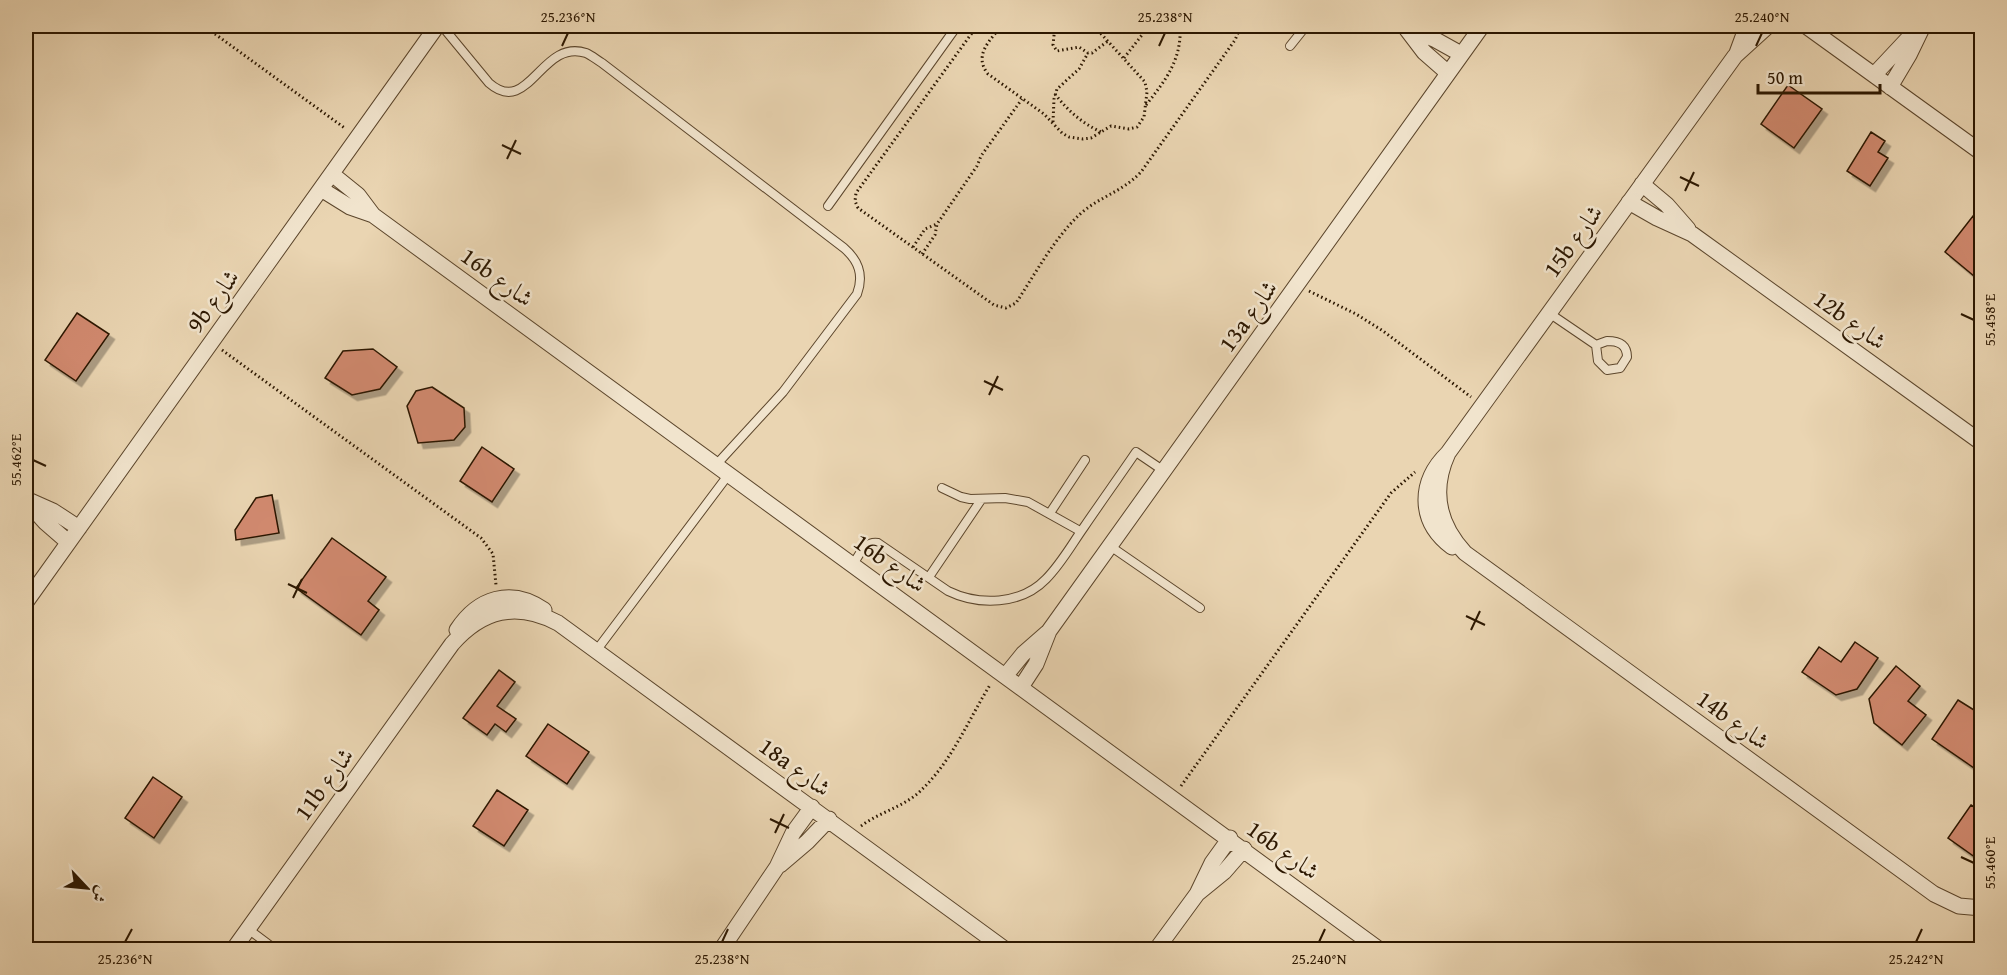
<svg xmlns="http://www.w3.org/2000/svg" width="2007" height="975" viewBox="0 0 2007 975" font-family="'Gentium Book Plus',Amiri,serif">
<defs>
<filter id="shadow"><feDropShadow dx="5.5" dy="5.5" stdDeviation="0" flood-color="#0004"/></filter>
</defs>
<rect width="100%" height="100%" fill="#ead5b2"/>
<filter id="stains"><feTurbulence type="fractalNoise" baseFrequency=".00333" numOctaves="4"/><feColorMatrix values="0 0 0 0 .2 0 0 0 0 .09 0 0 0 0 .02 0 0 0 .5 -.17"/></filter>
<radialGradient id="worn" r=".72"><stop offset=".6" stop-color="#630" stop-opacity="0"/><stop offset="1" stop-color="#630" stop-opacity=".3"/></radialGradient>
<!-- building -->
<path fill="#d28a70" stroke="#2c1700" stroke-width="1.5" filter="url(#shadow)" d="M 1788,85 L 1822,109 L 1794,148 L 1761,124 Z
M 1871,132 L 1885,141 L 1878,152 L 1888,158 L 1870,186 L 1847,171 Z
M 1973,216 L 1982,223 L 1982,279 L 1980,281 L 1945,252 Z
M 77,313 L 109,334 L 76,381 L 45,360 Z
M 373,349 L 397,367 L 380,389 L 352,395 L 325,378 L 343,351 Z
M 432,387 L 464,408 L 465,427 L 454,440 L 418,443 L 407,406 L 416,391 Z
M 482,447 L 514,469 L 492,502 L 460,481 Z
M 272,495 L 279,533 L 236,540 L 235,530 L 256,498 Z
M 332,538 L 386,577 L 368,601 L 379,610 L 361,635 L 296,588 Z
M 1855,642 L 1878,658 L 1857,689 L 1836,695 L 1802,672 L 1819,647 L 1841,662 Z
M 1896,666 L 1920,686 L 1908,701 L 1926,715 L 1902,745 L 1874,723 L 1869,699 Z
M 499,670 L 515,682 L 497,706 L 516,719 L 506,732 L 495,724 L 487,735 L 463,718 Z
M 1958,700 L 1982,715 L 1982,757 L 1974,768 L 1932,739 Z
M 548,724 L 589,752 L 567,784 L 526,756 Z
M 153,777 L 182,797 L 154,838 L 125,818 Z
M 497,790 L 528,810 L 504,846 L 473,826 Z
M 1971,805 L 1982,812 L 1982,856 L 1979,860 L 1948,838 Z"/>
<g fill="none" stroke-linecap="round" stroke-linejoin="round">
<!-- service casing -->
<g stroke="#5c462c" stroke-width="10">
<path id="service" d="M 442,26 L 489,83 C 529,118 541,38 586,53 C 591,55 597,60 602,63 L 844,248 C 859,261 864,275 857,294 L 783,392 L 716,465
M 1290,46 L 1306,26
M 828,206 L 957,26
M 1549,313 L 1596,345
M 1607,341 C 1618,341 1627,344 1627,357 L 1620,368 L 1607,370 L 1598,361 L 1596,345 Z
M 942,488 L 961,497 L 970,499 L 1005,498 L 1028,502 L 1080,531
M 1050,513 L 1085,460
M 1110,546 L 1200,608
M 853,564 C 860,554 865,541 878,543 L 948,591 C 979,606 1021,605 1046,579 C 1061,564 1072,544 1084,527 C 1101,502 1119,477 1136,452 L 1164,471
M 929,577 L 981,500
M 596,651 L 729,474
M 248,929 L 276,950"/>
</g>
<!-- minor casing -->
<g stroke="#5c462c" stroke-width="17">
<path id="minor" d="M 1402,26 L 1434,39 L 1461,54
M 1806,26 L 1982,153
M 1405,27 L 1424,52 L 1448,73
M 1737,53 L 1747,26
M 1874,75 L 1918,28
M 1890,87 L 1909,55 L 1923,26
M 332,174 L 358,195 L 373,215 L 1380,950
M 1642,184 L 1667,205 L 1688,229
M 321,189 L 350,207 L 373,215
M 1629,202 L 1657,218 L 1692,234 L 1982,443
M 1448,453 C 1431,490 1438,524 1465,553 L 1934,894 L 1959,906 L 1982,908
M 26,499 L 53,511 L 79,528
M 27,502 L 45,522 L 68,542
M 1452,547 C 1417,521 1419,481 1448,453 L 1735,56 L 1768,26
M 26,602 L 437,26
M 457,630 C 478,598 511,587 544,610
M 1006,675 L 1023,654 L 1047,633
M 1021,687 L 1036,664 L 1049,631 L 1482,26
M 780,865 L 807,842 L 829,819
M 1198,892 L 1212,863 L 1230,838
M 233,950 L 452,644 C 482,610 516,601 558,623 L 1006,950
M 721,950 L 777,867 L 793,833 L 812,807
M 1156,950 L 1197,894 L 1224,872 L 1244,849"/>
</g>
<!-- path -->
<path stroke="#2c1700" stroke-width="3" stroke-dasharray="1.5 3" stroke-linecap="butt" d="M 204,26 L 346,129
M 977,26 L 856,193 L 855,201 L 858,208 L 994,305 L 1006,308 L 1016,303 C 1035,274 1054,239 1079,215 C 1098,197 1121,193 1141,172 L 1235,40 L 1241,26
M 1001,26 C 990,41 973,55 988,74 L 1044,114 L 1062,133 L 1069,137 L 1083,139 L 1091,138 L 1111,126 L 1129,129 L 1137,127 L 1144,117 L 1147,92 L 1145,82 L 1094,26
M 1055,26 L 1053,45 L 1057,51 L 1079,47 L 1088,53 L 1092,53 L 1108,41
M 1068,26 L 1072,28 L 1077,26
M 1124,58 L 1149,26
M 1055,94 C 1068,111 1082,123 1101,132
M 1146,105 C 1166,80 1182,59 1180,26
M 1053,122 L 1054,99 L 1057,89 L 1079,69 L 1088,53
M 913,247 L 925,229 L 937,224
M 922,254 L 935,235 L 937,224 L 977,166 L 981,156 L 1022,99
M 1309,291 L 1356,314 L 1383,331 L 1471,397
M 222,350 L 481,538 L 493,554 L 496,585
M 1181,786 L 1391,493 L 1415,472
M 861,826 C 878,813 900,808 917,794 C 951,764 967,722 990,685"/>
<!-- service -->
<use href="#service" stroke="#f1e4cd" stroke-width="8"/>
<!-- minor -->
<use href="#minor" stroke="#f1e4cd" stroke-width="15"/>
</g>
<!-- ticks -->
<path fill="none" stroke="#2c1700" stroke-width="2" d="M 562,46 L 568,33M 1159,46 L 1165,33M 1756,46 L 1762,33M 502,145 L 521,154M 507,159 L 516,140M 1680,177 L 1699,186M 1685,191 L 1694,172M 1961,314 L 1974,320M 984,381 L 1003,390M 989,395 L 998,376M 33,460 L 46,466M 288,584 L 307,593M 293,598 L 302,579M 1466,616 L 1485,625M 1471,630 L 1480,611M 770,819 L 789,828M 775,833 L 784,814M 1961,857 L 1974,863M 125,942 L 132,929M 722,942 L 728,929M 1319,942 L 1325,929M 1916,942 L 1922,929"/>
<g text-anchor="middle" stroke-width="5" stroke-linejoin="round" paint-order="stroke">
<!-- street labels -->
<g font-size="24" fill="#2c1700" stroke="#f1e4cd">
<text transform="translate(1573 241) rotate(-54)" y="8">15b شارع</text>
<text transform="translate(497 277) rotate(36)" y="8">16b شارع</text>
<text transform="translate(213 301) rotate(-54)" y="8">9b شارع</text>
<text transform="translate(1248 316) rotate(-54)" y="8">13a شارع</text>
<text transform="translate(1850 320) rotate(36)" y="8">12b شارع</text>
<text transform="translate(890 563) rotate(36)" y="8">16b شارع</text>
<text transform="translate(1733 720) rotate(36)" y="8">14b شارع</text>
<text transform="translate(795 767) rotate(36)" y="8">18a شارع</text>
<text transform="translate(324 784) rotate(-54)" y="8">11b شارع</text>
<text transform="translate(1283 850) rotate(36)" y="8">16b شارع</text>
</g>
</g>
<!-- margin -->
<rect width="2007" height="975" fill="none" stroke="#ead5b2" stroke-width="66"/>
<!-- north arrow -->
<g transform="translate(87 888) rotate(116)" stroke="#f1e4cd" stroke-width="4.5" paint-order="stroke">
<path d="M0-4.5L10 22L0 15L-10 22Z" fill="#2c1700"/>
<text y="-9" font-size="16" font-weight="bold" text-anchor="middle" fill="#2c1700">ش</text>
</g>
<!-- scale -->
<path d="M1758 84v9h122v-9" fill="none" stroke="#2c1700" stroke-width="3"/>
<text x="1767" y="84" font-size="18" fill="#2c1700" stroke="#f1e4cd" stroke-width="4.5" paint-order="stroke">50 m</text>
<rect x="33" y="33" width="1941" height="909" fill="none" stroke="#2c1700" stroke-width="2"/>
<g font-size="15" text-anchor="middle" fill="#2c1700">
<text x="568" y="22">25.236°N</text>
<text x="1165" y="22">25.238°N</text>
<text x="1762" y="22">25.240°N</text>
<text transform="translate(1990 320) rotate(-90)" y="5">55.458°E</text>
<text transform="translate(16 460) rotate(-90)" y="5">55.462°E</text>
<text transform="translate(1990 863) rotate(-90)" y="5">55.460°E</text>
<text x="125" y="964">25.236°N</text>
<text x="722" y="964">25.238°N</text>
<text x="1319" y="964">25.240°N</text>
<text x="1916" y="964">25.242°N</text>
</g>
<rect width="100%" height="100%" filter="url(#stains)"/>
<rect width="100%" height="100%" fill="url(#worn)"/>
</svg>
